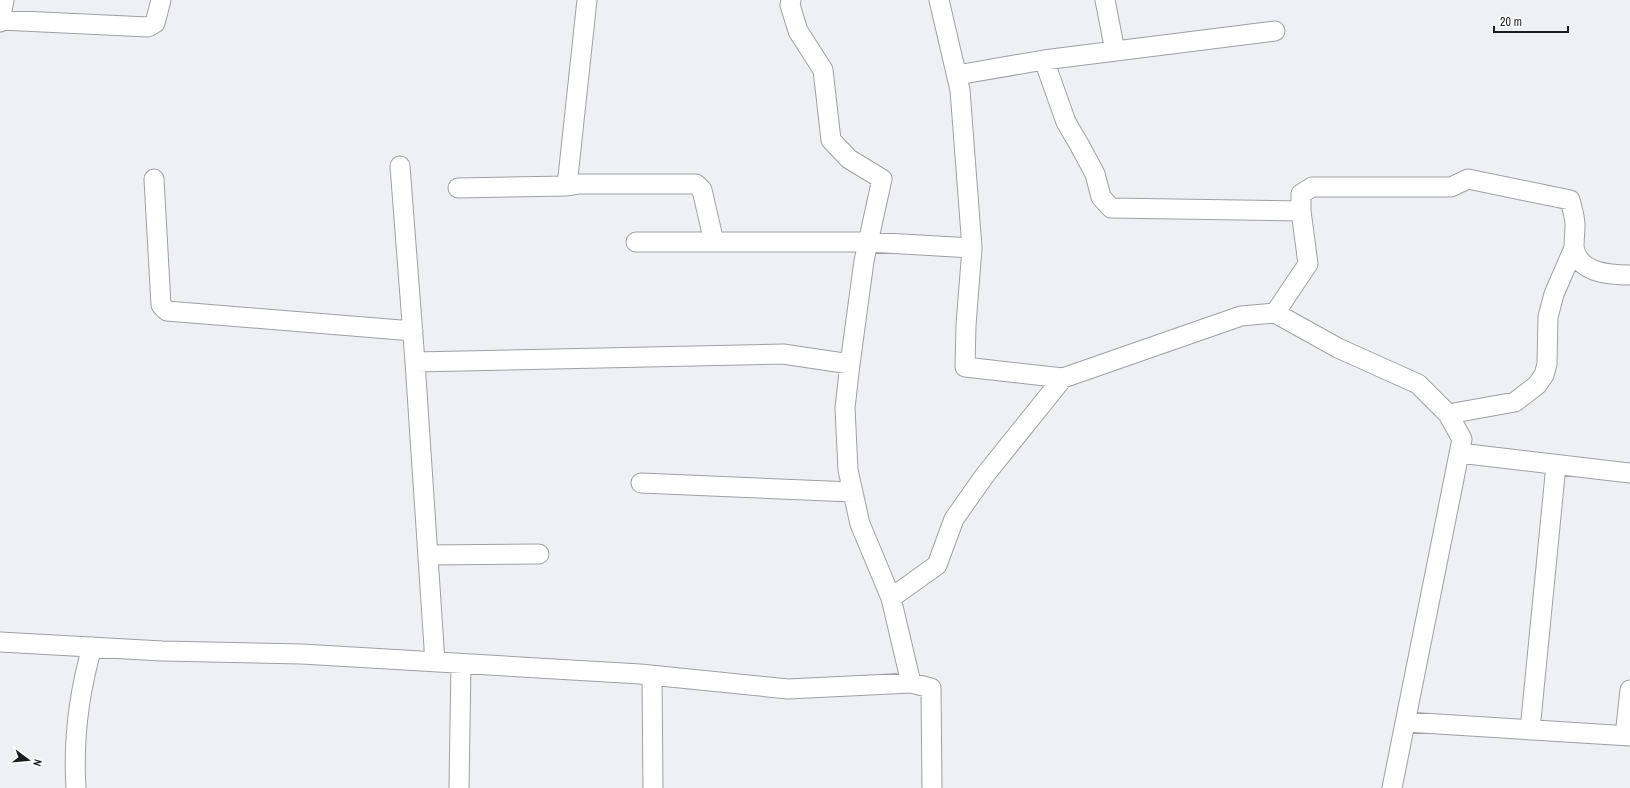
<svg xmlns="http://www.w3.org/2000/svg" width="1630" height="788" viewBox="0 0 1630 788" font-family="'Archivo Narrow',sans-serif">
<rect width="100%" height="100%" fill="#eff0f4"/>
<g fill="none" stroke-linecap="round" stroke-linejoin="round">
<!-- minor casing -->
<g stroke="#9fa0a4" stroke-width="21">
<path id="minor" d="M 791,0 L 790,5 L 798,31 L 823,70 L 831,140 L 849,159 L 882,179 L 864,261 L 850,364 L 845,408 L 848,470 L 860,524 L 891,598 L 911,683 L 931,688 L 932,788
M 939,0 L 960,90 L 972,248 L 966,325 L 965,367 L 1063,378
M 1105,0 L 1115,51
M 0,20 L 148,27 L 155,23 L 161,0
M 0,22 L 4,0
M 1044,60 L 1066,122 L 1080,146 L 1095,174 L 1101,197 L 1111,208 L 1301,211
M 957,75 L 1044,60 L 1275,31
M 400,166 L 415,362
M 154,179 L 161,305 L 167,311 L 413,331
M 567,186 L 587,0
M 458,188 L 567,186 L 579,184 L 696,184 L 702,190 L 714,242
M 636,242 L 868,242 L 972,248
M 1275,313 L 1308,264 L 1301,211 L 1301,194 L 1312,187 L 1451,187 L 1468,179 L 1570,200 C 1572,208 1575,217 1575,225 C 1575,232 1574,240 1574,247 C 1578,273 1609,275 1630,275
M 1448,414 L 1515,402 L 1537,385 L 1544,375 L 1547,364 L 1548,317 L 1554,294 L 1574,248
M 1459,453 L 1630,473
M 641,483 L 852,492
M 428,555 L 539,554
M 891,598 L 937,565 L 954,519 L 985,475 L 1063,378 L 1241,316 L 1275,313 L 1338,348 L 1418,384 L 1448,414 L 1462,439 L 1392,788
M 0,642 L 162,651 L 302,654 L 640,674 L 788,689 L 911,683
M 435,662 L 415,362 L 783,354 L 850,364
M 652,676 L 653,788
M 1406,722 L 1630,736
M 1530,730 L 1556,465
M 1625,736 L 1630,690
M 76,788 C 73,741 79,693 92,647
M 459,788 L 461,664"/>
</g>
<!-- minor -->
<use href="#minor" stroke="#fff" stroke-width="19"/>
</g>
<!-- north arrow -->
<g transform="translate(28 760) rotate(106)" stroke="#ffffff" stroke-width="3" paint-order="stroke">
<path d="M0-3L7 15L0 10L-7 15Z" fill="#1b1c1d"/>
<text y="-6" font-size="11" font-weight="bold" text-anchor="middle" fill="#1b1c1d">N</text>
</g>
<!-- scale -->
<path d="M1494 26v6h74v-6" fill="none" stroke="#1b1c1d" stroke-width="2"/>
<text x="1500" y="26" font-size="12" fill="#1b1c1d" stroke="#ffffff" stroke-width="3" paint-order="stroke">20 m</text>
</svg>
